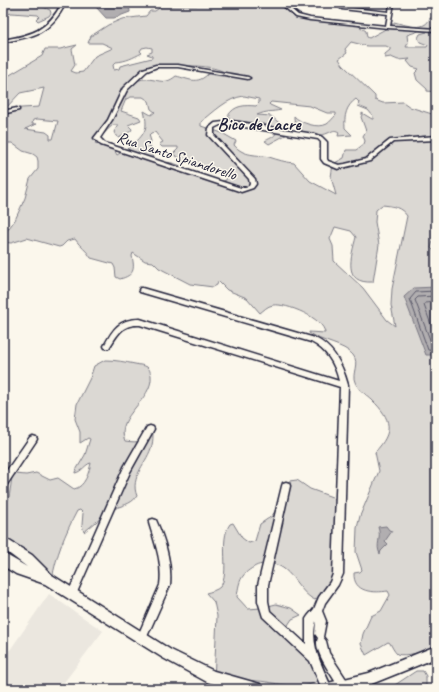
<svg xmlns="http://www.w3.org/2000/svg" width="439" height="692" viewBox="0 0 439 692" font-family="Caveat,sans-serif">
<rect width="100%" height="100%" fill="#fbf7ec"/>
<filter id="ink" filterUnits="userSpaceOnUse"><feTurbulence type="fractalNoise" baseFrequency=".025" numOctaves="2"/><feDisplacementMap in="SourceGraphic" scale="8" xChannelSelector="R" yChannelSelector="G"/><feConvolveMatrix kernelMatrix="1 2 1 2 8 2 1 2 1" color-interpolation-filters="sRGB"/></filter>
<g filter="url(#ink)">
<!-- built -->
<path fill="#ebe7df" d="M 49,594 L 103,631 L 59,689 L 3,689 L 3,652 L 10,650 Z"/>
<!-- green -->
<path fill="#dbd8d3" stroke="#7e7d87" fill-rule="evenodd" d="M 3,3 L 44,3 L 41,4 L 41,6 L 50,10 L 51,13 L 49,16 L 38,21 L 36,19 L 39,16 L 38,15 L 12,13 L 3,15 Z
M 206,3 L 282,3 L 310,20 L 332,23 L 353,22 L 366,31 L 367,37 L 369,38 L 391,26 L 394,22 C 402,24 417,29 424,25 C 427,24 429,20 430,18 L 436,19 L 434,30 L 436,31 L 436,92 L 427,91 L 427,89 L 417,80 L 415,73 L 419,69 L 412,67 L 407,61 L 410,59 L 398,60 L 391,57 L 385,58 L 385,54 L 390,50 L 390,48 L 386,46 L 367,46 L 351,42 L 345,49 L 347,53 L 339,59 L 343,65 L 375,96 L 375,100 L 383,103 L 403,102 L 410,107 L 432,114 L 436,122 L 436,238 L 433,241 L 431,248 L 436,253 L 436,291 L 431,354 L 436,357 L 436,648 C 430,651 403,657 397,654 C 394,651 392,647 390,643 L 388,642 L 366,655 L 361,644 L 363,634 L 371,616 L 381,611 L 390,595 L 388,591 C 374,593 353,593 354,573 L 360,572 L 362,570 L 356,552 L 357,528 L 360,516 L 379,471 L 375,452 C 394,432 392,419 372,400 C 366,394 358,390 355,382 C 351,374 360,363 353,355 C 344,344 321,342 309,333 L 309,332 L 325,333 C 324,318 286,303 273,305 C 267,306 264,310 260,313 L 247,298 L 227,290 L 218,281 L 217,285 L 213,287 L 190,284 L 159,268 L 153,262 L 145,261 L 133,253 L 132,256 C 135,270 134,275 120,279 L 116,277 L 115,268 L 113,264 L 91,258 C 87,250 80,247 75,239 L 67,241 L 62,246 L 59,247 L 27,238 L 11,243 L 3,242 L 3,236 L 15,220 L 25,198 L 30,179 L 38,169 L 38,161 L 37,157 L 33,154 L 23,151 L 12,143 L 3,143 L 3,136 L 6,132 L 3,132 L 3,79 L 42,56 L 45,49 L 60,49 L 77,45 L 72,49 L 75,65 L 71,71 L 76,73 L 83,72 L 95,56 L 113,48 L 102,43 L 88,43 L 91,36 L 108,25 L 122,19 L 146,16 L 150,11 L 155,11 L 162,6 L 197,5 ZM 419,31 L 427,32 L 420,34 L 418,38 L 420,42 L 428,45 L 427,47 L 406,47 L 408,43 L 407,35 ZM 147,47 L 152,48 L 152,52 L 147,54 L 152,56 L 152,58 L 120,66 L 119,69 L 114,70 L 113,65 L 116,62 C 127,61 132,58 142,53 L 140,51 L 142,48 ZM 166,65 C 186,67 210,63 228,74 L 222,76 L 208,74 C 197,85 189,79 176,76 C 164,86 159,79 145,79 C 141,79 138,81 135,81 L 150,67 ZM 44,88 L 39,107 L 5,109 L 20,93 ZM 244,96 L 259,99 L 259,103 L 256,106 C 245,105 234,105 228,116 L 232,120 L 264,124 L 277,129 C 276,137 272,137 265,141 L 269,144 L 293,131 L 291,127 L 278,122 L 271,116 L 257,115 C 266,111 272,112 281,110 L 270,105 L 269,104 L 271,102 L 310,106 L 327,113 L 336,113 L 336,115 C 333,118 330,122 327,124 C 318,129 300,123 294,116 C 293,132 315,139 328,133 C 333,131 334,129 339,132 L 338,136 L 352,135 L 345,128 C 344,116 346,106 356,99 L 359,102 L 358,106 L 368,110 L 373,116 L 373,119 L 372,119 L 362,113 L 362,115 L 361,117 L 366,131 L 363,136 L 365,141 L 364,144 L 356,150 L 346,150 L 344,158 L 333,164 L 331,177 L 336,195 L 310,181 L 294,163 C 285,162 278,160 269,157 C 257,154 244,157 234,145 L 236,141 L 222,133 L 201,126 L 201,122 C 214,112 227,98 244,96 ZM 131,97 L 143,97 L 149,101 L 151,109 L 155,112 L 151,115 L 144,111 C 145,115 146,119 146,124 C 146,138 127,149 117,155 C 113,145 103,146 95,143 C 102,137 106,130 113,125 L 118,125 L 114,132 L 116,136 L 119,138 L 131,131 L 132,129 L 128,125 L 141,120 L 139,117 L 121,111 L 126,99 ZM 37,119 L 58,121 L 53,139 L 50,139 L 50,135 L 46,132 L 25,129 L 36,124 L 32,124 L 33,120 ZM 155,132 L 163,142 L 159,144 L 162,147 L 178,147 L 178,149 L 173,154 L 184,161 L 193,163 L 227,176 L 226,180 C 223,181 220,182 217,181 C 203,179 173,158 163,163 L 162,161 L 153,158 L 151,153 L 153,149 L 149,147 L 151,141 L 149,135 L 151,133 ZM 382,205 C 393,206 401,207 407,216 L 392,289 L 391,305 L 395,326 L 387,320 L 363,288 L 334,261 L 333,246 L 330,239 L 335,227 L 351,231 L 356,237 C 351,257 342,284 373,282 L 379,245 L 375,222 L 376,210 Z
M 105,360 C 116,360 125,362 135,364 C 139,365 144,365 147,367 C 150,369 150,372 151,375 C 154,400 114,416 125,441 C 140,443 142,442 153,432 C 153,436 153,441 152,445 C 148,462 129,477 137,496 C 131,505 121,505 112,510 C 102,516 93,525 84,532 L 82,525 L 83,513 L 80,510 L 77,511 C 65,534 56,555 52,580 L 3,546 L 3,506 L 9,498 L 12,477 L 15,474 L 26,475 L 36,473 L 50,480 L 58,478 L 74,489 C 85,487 89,472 91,463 C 85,464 82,472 75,473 L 75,472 L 85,455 L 90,439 L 88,438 L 80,443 L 80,432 L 75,419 L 77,404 L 90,378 L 94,366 Z
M 297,480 L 310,489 L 332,497 L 338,503 L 338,573 L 329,585 L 315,600 C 297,592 291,563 269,564 C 263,564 259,564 254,567 C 240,575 239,582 237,597 L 248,609 L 261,608 L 276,604 L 291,608 L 301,615 L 292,619 L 288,625 L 289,629 L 303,641 L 308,659 L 317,675 L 317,681 C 301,692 276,682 258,681 C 243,680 229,683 214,681 L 217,616 L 214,602 L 206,593 C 210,592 217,590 220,587 C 231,574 218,540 230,524 L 233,523 L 242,538 L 249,543 L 255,541 L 260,524 L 272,516 L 275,511 L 283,488 L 289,481 Z
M 416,671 L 423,671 L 426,676 L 426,689 L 389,689 Z"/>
<!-- water -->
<path fill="#b1aeb0" stroke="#787681" d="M 96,3 L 129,3 L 130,12 L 114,18 L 106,18 L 96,7 Z
M 436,287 L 436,355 L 426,355 L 404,297 L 414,288 Z
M 386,526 L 389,530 L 392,531 L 385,541 L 388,544 L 381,551 L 380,554 C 375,545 382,538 378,527 Z"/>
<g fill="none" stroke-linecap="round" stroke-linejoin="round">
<!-- shore -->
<path stroke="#5b5a6a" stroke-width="1" d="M 436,291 L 416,292 L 410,299 L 428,350 L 436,351
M 436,296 L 418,297 L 415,300 L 432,345 L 436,346
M 436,302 L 425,303 L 424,305 L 436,339"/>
<!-- minor casing -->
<g stroke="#22223b" stroke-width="3">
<path id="minor" d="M 62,3 L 66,3 C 50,33 35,37 3,42 L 3,40 C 32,35 47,31 62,3 Z
M 280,3 L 284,3 L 298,15 L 310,18 L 386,26 L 388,14 L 342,9 L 337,5 L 338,3 L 342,3 L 341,5 L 343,7 L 389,12 L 390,3 L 394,3 L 390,26 L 436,29 L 436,31 L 388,28 L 310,20 L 296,17 Z
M 156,65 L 178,65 L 248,77 L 250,78 L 248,79 L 178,67 L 157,67 L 147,71 L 127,90 L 112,120 L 100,138 L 105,143 L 241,188 L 249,186 L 250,184 L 249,179 L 208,135 L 209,128 L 215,123 L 232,121 L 314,134 L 322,137 L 327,142 L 327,159 L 328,161 L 339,165 L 345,164 L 366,159 L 390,140 L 436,136 L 436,140 L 393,142 L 370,161 L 338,169 L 324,163 L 321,159 L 321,142 L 318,139 L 232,125 L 220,125 L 214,128 L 214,135 L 255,179 L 256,184 L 253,188 L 241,192 L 239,191 L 101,145 L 94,138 L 108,120 L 123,88 L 143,69 Z
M 17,108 L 19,109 L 19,110 L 3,114 L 3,111 Z
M 140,288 L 142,288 L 315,338 C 334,347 343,366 348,385 L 343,574 L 338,585 L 325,603 L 322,611 L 326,621 L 323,637 L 326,641 L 329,653 L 348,682 L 349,686 L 348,689 L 340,689 C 334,678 312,650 318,638 L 315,634 L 316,621 C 309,645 323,667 332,689 L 322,689 L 310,661 L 263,617 L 258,601 L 258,585 L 282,486 L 283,483 L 286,482 L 289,483 L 290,486 L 268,585 L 268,601 L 270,611 L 306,644 L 306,619 L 308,616 L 314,609 L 319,597 L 330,582 L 333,574 L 340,387 L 140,325 C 122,324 118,334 109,348 L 105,348 L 104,346 C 113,329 119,319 140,319 L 339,381 C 335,364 327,350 311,342 L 140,292 L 139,290 Z
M 150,426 L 153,427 L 154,429 L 130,472 L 75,597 L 72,599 L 69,597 L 67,594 L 69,591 L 124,467 L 147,427 Z
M 33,436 L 36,437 L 37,439 L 36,441 L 6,486 L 3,487 L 3,476 L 30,437 Z
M 153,519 L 156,520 C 165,540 172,563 170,585 L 145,641 L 142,643 L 139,641 L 137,638 L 160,585 C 163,563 155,543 149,523 L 150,520 Z"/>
</g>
<!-- major casing -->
<g stroke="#22223b" stroke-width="3">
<path id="major" d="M 432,3 L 436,3 L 436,7 L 434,6 Z
M 3,537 L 32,555 L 52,575 L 171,650 L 214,671 L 260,684 L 261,689 L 232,689 L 207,682 L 163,658 L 45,584 L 16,574 L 3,566 L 3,553 L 27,567 L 3,549 Z
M 436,646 L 436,658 L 369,685 L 354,689 L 322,689 L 323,684 L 328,683 L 369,673 Z"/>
</g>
<!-- minor -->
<use href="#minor" fill="#fbf7ec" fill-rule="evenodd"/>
<!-- major -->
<use href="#major" fill="#fbf7ec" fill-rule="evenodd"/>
</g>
</g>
<g text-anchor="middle" stroke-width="3" stroke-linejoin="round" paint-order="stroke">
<!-- far-street labels -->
<g font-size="16" fill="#22223b" stroke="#fbf7ec">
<text transform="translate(177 155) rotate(18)" y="6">Rua Santo Spiandorello</text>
</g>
<!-- far-quarter labels -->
<g font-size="18" font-weight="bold" fill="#22223b" stroke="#fbf7ec">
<text x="259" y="130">Bico de Lacre</text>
</g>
</g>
<!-- margin -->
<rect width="439" height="692" fill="none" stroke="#fbf7ec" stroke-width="16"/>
<rect x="8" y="8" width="423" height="676" fill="none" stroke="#22223b" stroke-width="1.5" filter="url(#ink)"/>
</svg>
